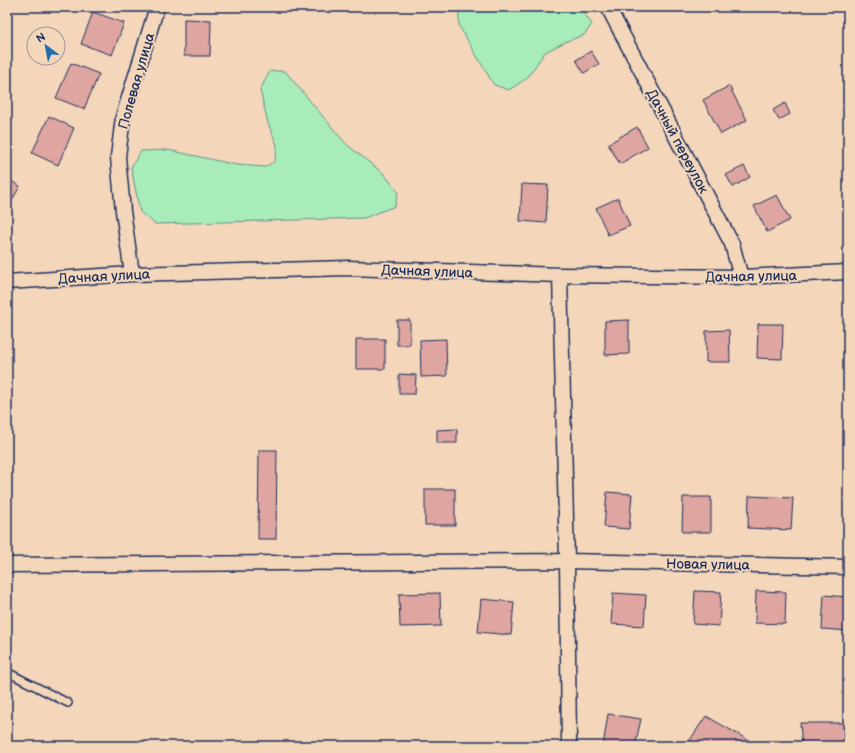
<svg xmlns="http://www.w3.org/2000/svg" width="855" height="753" viewBox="0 0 855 753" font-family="'Balsamiq Sans',sans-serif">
<rect width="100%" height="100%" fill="#f4d7ba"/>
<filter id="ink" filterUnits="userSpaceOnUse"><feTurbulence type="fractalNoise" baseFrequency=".025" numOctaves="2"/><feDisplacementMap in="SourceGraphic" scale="8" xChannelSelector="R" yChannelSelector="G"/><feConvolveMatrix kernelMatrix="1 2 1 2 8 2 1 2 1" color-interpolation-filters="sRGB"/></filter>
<g filter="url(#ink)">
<!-- green -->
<path fill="#a8edb9" stroke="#628e8c" d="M 459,7 L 579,7 L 592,24 L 584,35 L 567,41 L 545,52 L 527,78 L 509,90 L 494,85 L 459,26 Z
M 270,71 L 285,71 L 346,144 L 384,174 L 398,192 L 395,206 L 364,218 L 155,224 L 140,212 L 131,167 L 141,151 L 168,150 L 237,165 L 265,167 L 275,161 L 277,145 L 268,123 L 260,90 Z"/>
<!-- building -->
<path fill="#dfa5a0" stroke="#1b2f5e" d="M 93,12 L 124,23 L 112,55 L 81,44 Z
M 184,19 L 211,20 L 210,56 L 184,56 Z
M 591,51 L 599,64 L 584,73 L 576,60 Z
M 71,63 L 99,74 L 84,109 L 56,98 Z
M 729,86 L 747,120 L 721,134 L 703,100 Z
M 785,103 L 790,114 L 779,120 L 773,110 Z
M 49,116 L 74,128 L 58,165 L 32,153 Z
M 637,127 L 648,147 L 620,164 L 608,144 Z
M 744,166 L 750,177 L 733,187 L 726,175 Z
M 7,179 L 20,186 L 9,206 L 7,205 Z
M 522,184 L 548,185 L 546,223 L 520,221 Z
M 777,195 L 790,220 L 767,232 L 754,206 Z
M 618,198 L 630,226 L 608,235 L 596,208 Z
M 397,320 L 410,320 L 410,345 L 397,345 Z
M 629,320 L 629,354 L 605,355 L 605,321 Z
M 758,324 L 783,324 L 782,359 L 757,358 Z
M 729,330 L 730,362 L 706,362 L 706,331 Z
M 356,339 L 385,339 L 385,369 L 356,369 Z
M 446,339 L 447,376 L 421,377 L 420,340 Z
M 399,374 L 416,375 L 415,394 L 399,394 Z
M 457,429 L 457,443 L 437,443 L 437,430 Z
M 259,450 L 277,450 L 276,539 L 258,539 Z
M 425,489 L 455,489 L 455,525 L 425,525 Z
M 607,492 L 632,494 L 629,529 L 604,527 Z
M 749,496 L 793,498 L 791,530 L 748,528 Z
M 683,497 L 711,497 L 711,532 L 682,532 Z
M 695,591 L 721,592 L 719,626 L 693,624 Z
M 756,591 L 786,592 L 785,624 L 755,623 Z
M 440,593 L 441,626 L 400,627 L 399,594 Z
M 613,593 L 646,595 L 644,626 L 611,624 Z
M 824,595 L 848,597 L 848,631 L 822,629 Z
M 481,599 L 514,602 L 511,635 L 478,632 Z
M 608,714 L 641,719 L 635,746 L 603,746 Z
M 706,716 L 750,741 L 752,746 L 686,746 Z
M 800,723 L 848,723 L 848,746 L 802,746 Z"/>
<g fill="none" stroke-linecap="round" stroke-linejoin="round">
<!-- service casing -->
<g stroke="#1b2f5e" stroke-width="10">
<path id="service" d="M 7,672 L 68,703"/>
</g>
<!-- minor casing -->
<g stroke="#1b2f5e" stroke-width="17">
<path id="minor" d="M 608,7 L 732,244 L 741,277
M 132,274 L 123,211 L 118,157 L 123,117 L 157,7
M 560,275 L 567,561 L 569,746
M 7,282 L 132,274 L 348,268 L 560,275 L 741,277 L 848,272
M 7,565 L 567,561 L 848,567"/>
</g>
<!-- service -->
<use href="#service" stroke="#f4d7ba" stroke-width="7"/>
<!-- minor -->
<use href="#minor" stroke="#f4d7ba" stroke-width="14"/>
</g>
</g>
<g text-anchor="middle" stroke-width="4" stroke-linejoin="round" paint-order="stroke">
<!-- street labels -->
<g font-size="14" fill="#1b2f5e" stroke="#f4d7ba">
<text transform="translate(136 81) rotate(-74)" y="5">Полевая улица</text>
<text transform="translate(678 141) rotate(62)" y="5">Дачный переулок</text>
<text transform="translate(427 271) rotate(2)" y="5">Дачная улица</text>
<text transform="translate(104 276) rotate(-3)" y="5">Дачная улица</text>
<text transform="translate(751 276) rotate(-1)" y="5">Дачная улица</text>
<text transform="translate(708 564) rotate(1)" y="5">Новая улица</text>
</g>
</g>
<!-- margin -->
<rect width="855" height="753" fill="none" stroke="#f4d7ba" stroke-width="24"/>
<rect x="12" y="12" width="831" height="729" fill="none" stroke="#1b2f5e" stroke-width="1.5" filter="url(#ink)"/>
<!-- north arrow -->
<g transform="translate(46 46) rotate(328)"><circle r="19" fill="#f4d7ba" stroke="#9d9495"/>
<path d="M0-3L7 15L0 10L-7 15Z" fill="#1f6fb2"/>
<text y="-6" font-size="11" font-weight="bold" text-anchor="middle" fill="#1b2f5e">N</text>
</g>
</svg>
